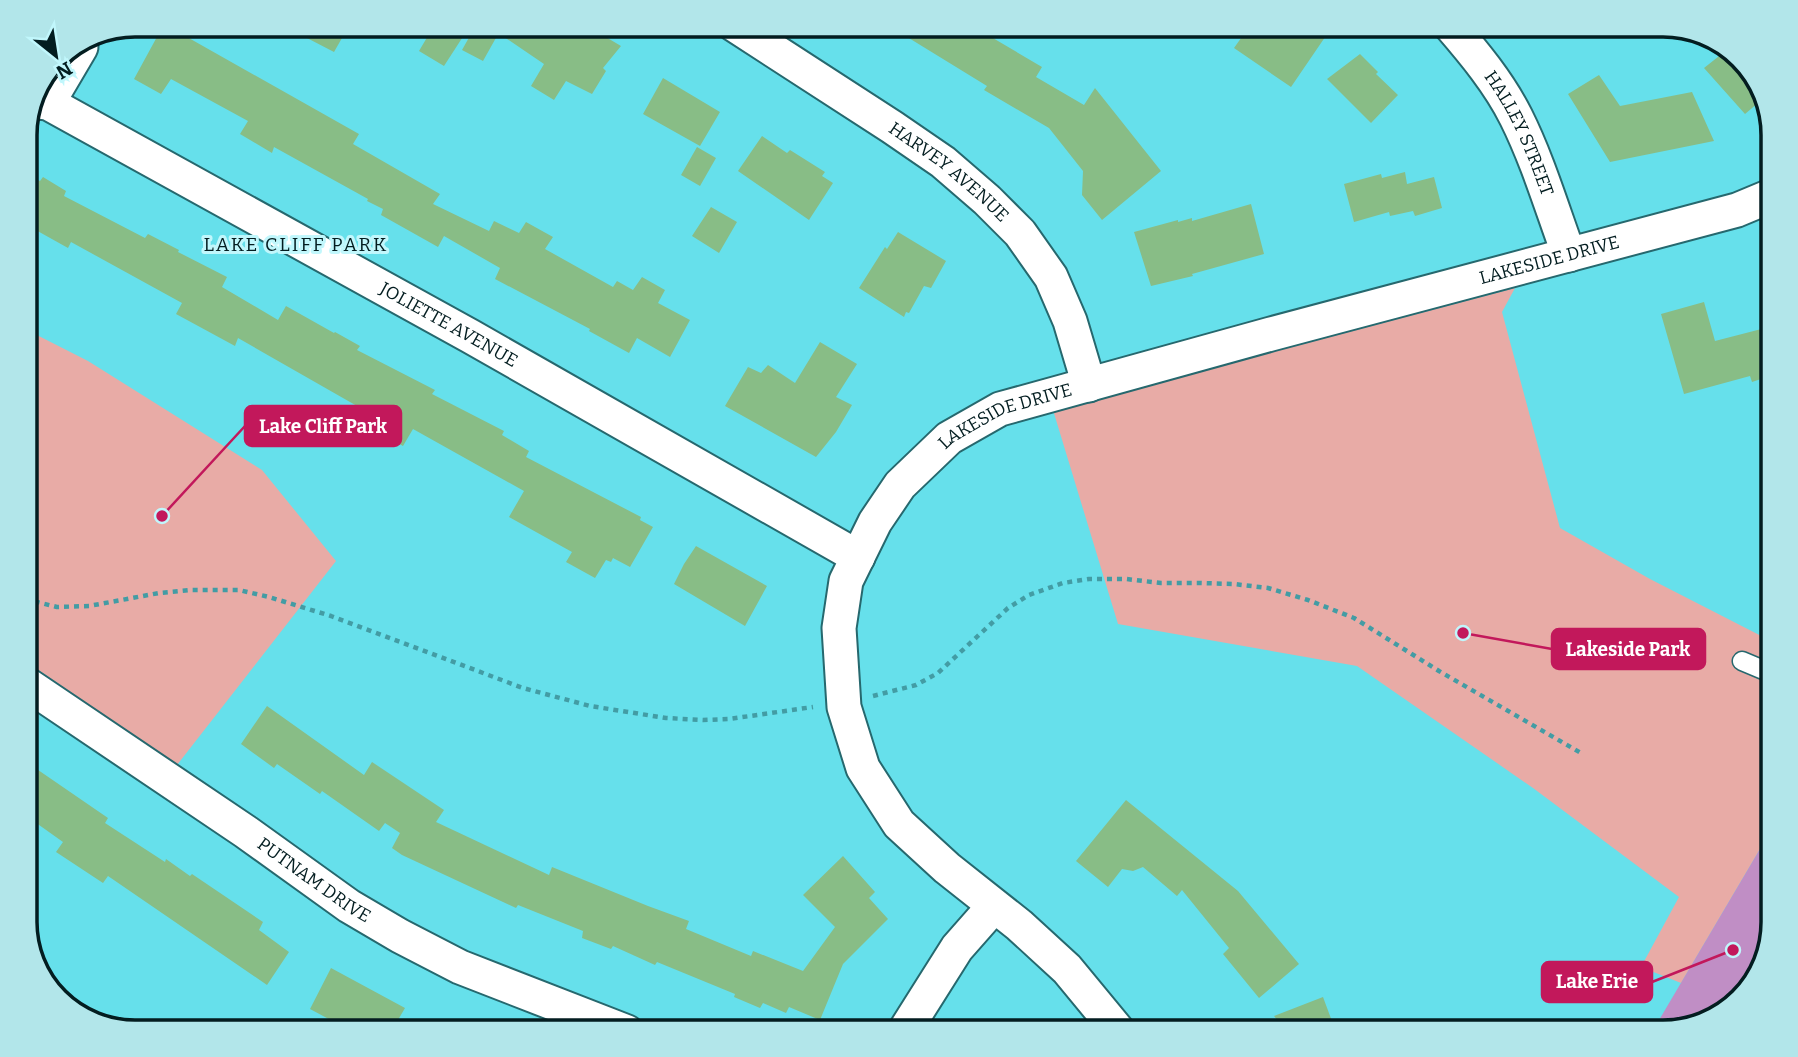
<svg xmlns="http://www.w3.org/2000/svg" width="1798" height="1057" viewBox="0 0 1798 1057" font-family="Bitter,serif">
<rect width="100%" height="100%" fill="#66e0eb"/>
<!-- green -->
<path fill="#e8aba6" d="M 1515,288 L 1502,312 L 1560,528 L 1650,579 L 1773,642 L 1773,827 L 1681,983 L 1641,967 L 1679,897 L 1533,788 L 1357,666 L 1118,624 L 1053,410 Z
M 25,329 L 88,361 L 262,470 L 336,561 L 177,765 L 25,661 Z"/>
<!-- water -->
<path fill="#c08ec5" d="M 1773,827 L 1773,922 L 1758,978 L 1719,1017 L 1663,1032 L 1652,1032 Z"/>
<!-- building -->
<path fill="#88bd86" d="M 164,24 L 359,134 L 353,144 L 440,194 L 433,204 L 489,231 L 494,221 L 519,233 L 526,222 L 553,237 L 545,249 L 613,287 L 617,281 L 633,290 L 642,277 L 665,290 L 658,303 L 690,320 L 670,357 L 637,338 L 629,353 L 589,331 L 590,329 L 495,279 L 500,268 L 444,236 L 438,247 L 381,215 L 383,209 L 367,201 L 368,199 L 274,147 L 272,153 L 240,134 L 248,121 L 171,79 L 161,94 L 134,79 Z
M 280,24 L 350,24 L 334,52 Z
M 435,24 L 452,24 L 466,32 L 444,66 L 419,51 Z
M 485,24 L 571,24 L 596,37 L 599,33 L 621,46 L 603,68 L 606,71 L 592,94 L 566,81 L 554,100 L 531,86 L 544,64 Z
M 886,24 L 969,24 L 1042,67 L 1036,77 L 1084,105 L 1095,88 L 1161,171 L 1102,220 L 1082,195 L 1083,171 L 1049,128 L 984,90 L 987,86 Z
M 1251,24 L 1263,24 L 1275,34 L 1282,24 L 1334,24 L 1291,87 L 1234,48 Z
M 476,25 L 497,36 L 483,61 L 462,50 Z
M 1728,49 L 1758,79 L 1764,98 L 1745,114 L 1704,68 Z
M 1360,54 L 1378,72 L 1376,74 L 1398,95 L 1371,123 L 1327,79 Z
M 1599,75 L 1620,106 L 1692,92 L 1714,141 L 1610,162 L 1568,94 Z
M 663,78 L 720,112 L 700,146 L 643,114 Z
M 762,136 L 787,153 L 790,150 L 825,172 L 822,176 L 833,183 L 809,220 L 738,171 Z
M 697,147 L 716,158 L 700,186 L 681,175 Z
M 1405,172 L 1407,184 L 1434,177 L 1442,208 L 1415,216 L 1413,211 L 1390,216 L 1389,212 L 1354,222 L 1344,184 L 1381,174 L 1382,178 Z
M 25,173 L 40,181 L 43,177 L 66,191 L 64,196 L 145,238 L 148,234 L 179,250 L 178,252 L 227,277 L 222,287 L 278,320 L 286,306 L 334,333 L 335,332 L 360,346 L 357,350 L 435,390 L 432,394 L 504,431 L 502,435 L 529,451 L 526,457 L 641,517 L 640,520 L 653,527 L 630,567 L 613,558 L 611,562 L 606,560 L 595,578 L 566,562 L 572,552 L 509,517 L 524,491 L 413,429 L 403,446 L 365,425 L 371,414 L 238,338 L 235,346 L 176,314 L 182,303 L 71,242 L 68,248 L 25,224 Z
M 1251,204 L 1264,254 L 1192,274 L 1193,276 L 1151,286 L 1134,232 L 1178,220 L 1178,222 L 1192,218 L 1192,221 Z
M 711,207 L 737,222 L 719,253 L 692,236 Z
M 898,232 L 946,261 L 931,288 L 924,286 L 909,313 L 906,312 L 904,317 L 859,288 L 885,247 L 887,249 Z
M 1704,302 L 1715,341 L 1773,326 L 1773,375 L 1752,382 L 1750,376 L 1684,394 L 1661,314 Z
M 820,342 L 857,364 L 836,397 L 852,405 L 836,432 L 816,457 L 725,406 L 748,367 L 761,373 L 768,365 L 795,383 Z
M 696,546 L 767,586 L 745,626 L 674,584 L 684,564 Z
M 267,706 L 364,775 L 372,762 L 444,810 L 436,822 L 549,875 L 552,867 L 648,906 L 689,921 L 686,929 L 751,956 L 753,951 L 803,971 L 835,927 L 803,895 L 843,856 L 875,892 L 869,898 L 888,919 L 843,964 L 820,1020 L 789,1007 L 786,1013 L 763,1003 L 760,1008 L 734,997 L 735,994 L 657,962 L 655,965 L 613,946 L 611,949 L 582,938 L 583,931 L 518,905 L 516,908 L 402,855 L 392,848 L 400,833 L 385,823 L 379,831 L 322,791 L 320,794 L 277,764 L 274,768 L 241,744 Z
M 25,761 L 108,818 L 105,823 L 165,862 L 166,859 L 190,876 L 192,874 L 263,922 L 259,930 L 289,952 L 267,985 L 108,876 L 103,883 L 56,852 L 63,842 L 25,815 Z
M 1126,800 L 1238,891 L 1299,964 L 1259,998 L 1223,954 L 1229,948 L 1182,890 L 1177,896 L 1143,867 L 1133,871 L 1122,869 L 1108,887 L 1076,861 Z
M 331,968 L 405,1008 L 391,1032 L 353,1032 L 310,1009 Z
M 1323,997 L 1336,1032 L 1287,1032 L 1274,1016 Z"/>
<g fill="none" stroke-linecap="round" stroke-linejoin="round">
<!-- lane casing -->
<g stroke="#26686e" stroke-width="21">
<path id="lane" d="M 1742,661 L 1773,674"/>
</g>
<!-- street casing -->
<g stroke="#26686e" stroke-width="37">
<g id="street">
<path id="s1" d="M 733,24 L 892,127 L 943,162 L 987,200 L 1020,233 L 1051,277 L 1070,321 L 1089,385"/>
<path id="s2" d="M 1449,24 C 1474,53 1499,83 1516,117 C 1538,161 1552,209 1569,255"/>
<path id="s3" d="M 37,102 L 48,103 L 470,336 L 858,557"/>
<path d="M 48,103 L 81,47"/>
<path id="s4" d="M 25,683 L 246,832 L 349,906 L 400,936 L 460,967 L 627,1032"/>
<path d="M 904,1032 L 957,948 L 994,906"/>
<path id="s5" d="M 1119,1032 L 1067,969 L 1019,925 L 947,868 L 899,824 L 863,768 L 844,707 L 839,628 L 846,581 L 875,522 L 900,485 L 949,438 L 1000,409 L 1271,334 L 1737,210 L 1773,195"/>
</g>
</g>
<!-- path -->
<path stroke="#439ca4" stroke-width="4.5" stroke-dasharray="5 5" stroke-linecap="butt" d="M 25,599 L 57,607 L 89,606 L 159,593 L 191,590 L 239,590 L 269,597 L 331,616 L 523,688 L 590,706 L 666,718 L 703,720 L 729,719 L 813,707
M 873,696 L 916,685 L 938,673 L 1008,608 L 1029,595 L 1063,583 L 1089,579 L 1126,579 L 1161,583 L 1199,583 L 1234,584 L 1268,588 L 1308,600 L 1354,618 L 1439,671 L 1581,753"/>
<!-- lane -->
<use href="#lane" stroke="#fff" stroke-width="18"/>
<!-- street -->
<use href="#street" stroke="#fff" stroke-width="33"/>
</g>
<g text-anchor="middle" stroke-width="6" stroke-linejoin="round" paint-order="stroke">
<!-- street labels -->
<g font-size="18" fill="#031d20" stroke="#c1f7fc">
<text dy="6" stroke="none"><textPath href="#s2" startOffset="131">HALLEY STREET</textPath></text>
<text dy="6" stroke="none"><textPath href="#s1" startOffset="262">HARVEY AVENUE</textPath></text>
<text dy="6" stroke="none"><textPath href="#s5" startOffset="1367">LAKESIDE DRIVE</textPath></text>
<text dy="6" stroke="none"><textPath href="#s3" startOffset="469">JOLIETTE AVENUE</textPath></text>
<text dy="6" stroke="none"><textPath href="#s5" startOffset="800">LAKESIDE DRIVE</textPath></text>
<text dy="6" stroke="none"><textPath href="#s4" startOffset="350">PUTNAM DRIVE</textPath></text>
</g>
<!-- neighbourhood labels -->
<g font-size="19" letter-spacing="2" fill="#031d20" stroke="#c1f7fc">
<text x="296" y="251">LAKE CLIFF PARK</text>
</g>
</g>
<!-- crop -->
<path d="M0 0H1798V1057H0ZM135 37H1663A98 98 0 0 1 1761 135V922A98 98 0 0 1 1663 1020H135A98 98 0 0 1 37 922V135A98 98 0 0 1 135 37Z" fill="#b2e6ea" fill-rule="evenodd"/>
<path fill="none" stroke="#031d20" stroke-width="3.5" d="M135 37H1663A98 98 0 0 1 1761 135V922A98 98 0 0 1 1663 1020H135A98 98 0 0 1 37 922V135A98 98 0 0 1 135 37Z"/>
<!-- callouts -->
<path fill="none" stroke="#c2185b" stroke-width="2.5" d="M162 516L245 426M1463 633L1552 649M1733 950L1652 982"/>
<g fill="#c2185b" stroke="#c1f7fc" stroke-width="2.5">
<circle cx="162" cy="516" r="7"/>
<circle cx="1463" cy="633" r="7"/>
<circle cx="1733" cy="950" r="7"/>
</g>
<g fill="#c2185b" stroke="#c2185b" stroke-width="2.5">
<rect x="245" y="406" width="156" height="40" rx="7"/>
<rect x="1552" y="629" width="153" height="40" rx="7"/>
<rect x="1542" y="962" width="110" height="40" rx="7"/>
</g>
<g font-size="19" text-anchor="middle" font-weight="bold" fill="#fff">
<text x="323" y="433">Lake Cliff Park</text>
<text x="1628" y="656">Lakeside Park</text>
<text x="1597" y="988">Lake Erie</text>
</g>
<!-- north arrow -->
<g transform="translate(56 56) rotate(150)" stroke="#c1f7fc" stroke-width="5" paint-order="stroke">
<path d="M0-5L12 26L0 18L-12 26Z" fill="#031d20"/>
<text y="-10" font-size="19" font-weight="bold" text-anchor="middle" fill="#031d20">N</text>
</g>
</svg>
